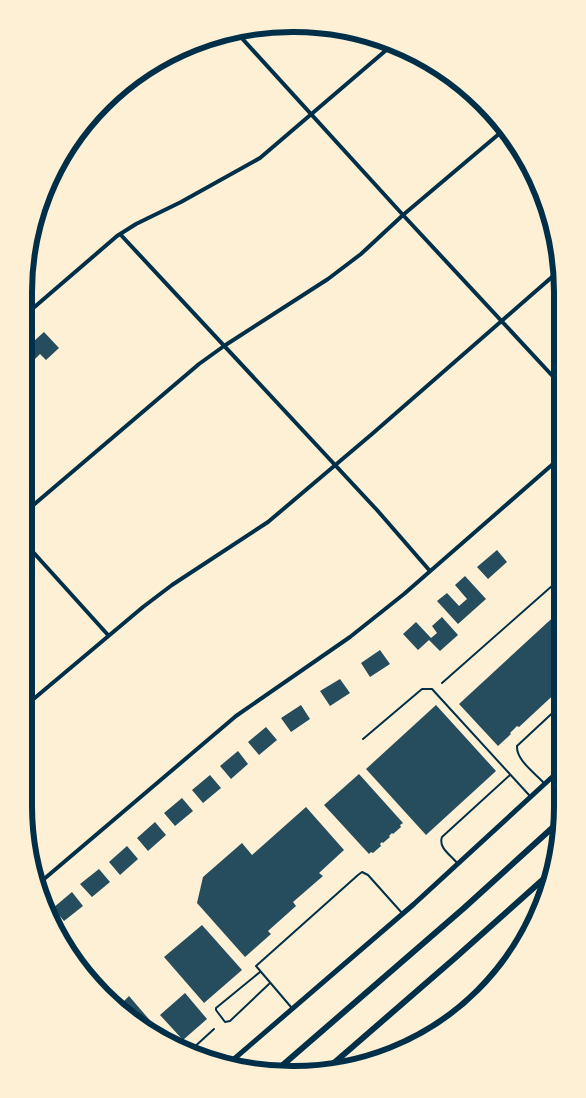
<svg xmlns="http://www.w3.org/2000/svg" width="586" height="1098" viewBox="0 0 586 1098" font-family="'PT Sans Narrow',sans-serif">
<rect width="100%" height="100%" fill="#fdf0d5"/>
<!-- building -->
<path fill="#264d5e" d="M 44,332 L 59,348 L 46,360 L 40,354 L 34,360 L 24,350 Z
M 497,550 L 507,562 L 488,579 L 477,567 Z
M 465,576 L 486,599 L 458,624 L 437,601 L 447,593 L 459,606 L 467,599 L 455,585 Z
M 561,610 L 561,688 L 519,727 L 517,726 L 510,733 L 511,734 L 498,746 L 459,704 Z
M 442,617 L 458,635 L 440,651 L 429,640 L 418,650 L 403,634 L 416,622 L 431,638 L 437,633 L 432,626 Z
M 380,650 L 390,664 L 370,677 L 361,663 Z
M 340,679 L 350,693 L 330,706 L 320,691 Z
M 301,705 L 310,719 L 291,732 L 281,718 Z
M 436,705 L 496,771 L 426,835 L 366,769 Z
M 266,727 L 277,740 L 259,755 L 248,742 Z
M 238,751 L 248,764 L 231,779 L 220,766 Z
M 359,774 L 403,823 L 400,825 L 401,827 L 393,834 L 392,833 L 389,836 L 390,837 L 383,843 L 382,842 L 380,844 L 381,846 L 373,853 L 371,852 L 369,854 L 324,805 Z
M 210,775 L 221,788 L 203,803 L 192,790 Z
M 182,798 L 193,811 L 175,826 L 164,813 Z
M 306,807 L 344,850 L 319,873 L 323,876 L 293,902 L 296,906 L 268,931 L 271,934 L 245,957 L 197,903 L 203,877 L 242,843 L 252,855 Z
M 155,822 L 166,835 L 148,851 L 137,838 Z
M 127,846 L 138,859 L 120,875 L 109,862 Z
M 99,869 L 110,882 L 92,897 L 80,884 Z
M 72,892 L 83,906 L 64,921 L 53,908 Z
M 202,925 L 242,970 L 204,1003 L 164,957 Z
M 185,993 L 207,1019 L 183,1040 L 160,1015 Z
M 129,996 L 166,1039 L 144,1029 L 119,1006 Z"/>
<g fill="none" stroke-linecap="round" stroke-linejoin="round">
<!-- service -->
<path stroke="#003049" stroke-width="2" d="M 442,683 L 561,578
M 363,739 L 422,689 L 432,689 L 529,795
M 544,783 C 535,773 516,760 517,746 L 561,705
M 457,863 C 451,855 438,848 442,837 L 510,775
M 260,972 L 216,1008 L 216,1010 L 225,1022 L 230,1021 L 269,984
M 291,1007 L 256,966 L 358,875 L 362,872 L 368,875 L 402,913
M 191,1050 L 214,1029"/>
<!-- minor -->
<path stroke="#003049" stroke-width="4" d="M 238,34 L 403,215 L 560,384
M 120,234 L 377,510 L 430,571
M 24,316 L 117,236 L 136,224 L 181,202 L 260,158 L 391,46
M 24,513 L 199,364 L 224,346 L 328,279 L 361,254 L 403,215 L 506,128
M 24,542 L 108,635
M 24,707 L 143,607 L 172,585 L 268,522 L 372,434 L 560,270
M 37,885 L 236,716 L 350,637 L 404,594 L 561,457"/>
<!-- tertiary -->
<path stroke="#003049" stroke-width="5" d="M 436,1029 L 498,975
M 227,1065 L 414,904 L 562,768"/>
<!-- primary -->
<path stroke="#003049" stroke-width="6" d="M 327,1069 L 455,958 L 548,875
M 277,1070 L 464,908 L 562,819"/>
</g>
<!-- crop -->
<path d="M0 0H586V1098H0ZM292 32H294A260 260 0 0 1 554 292V806A260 260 0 0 1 294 1066H292A260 260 0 0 1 32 806V292A260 260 0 0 1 292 32Z" fill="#fdf0d5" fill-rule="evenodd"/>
<path fill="none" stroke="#003049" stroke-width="6" d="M292 32H294A260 260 0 0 1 554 292V806A260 260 0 0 1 294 1066H292A260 260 0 0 1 32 806V292A260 260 0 0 1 292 32Z"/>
</svg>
